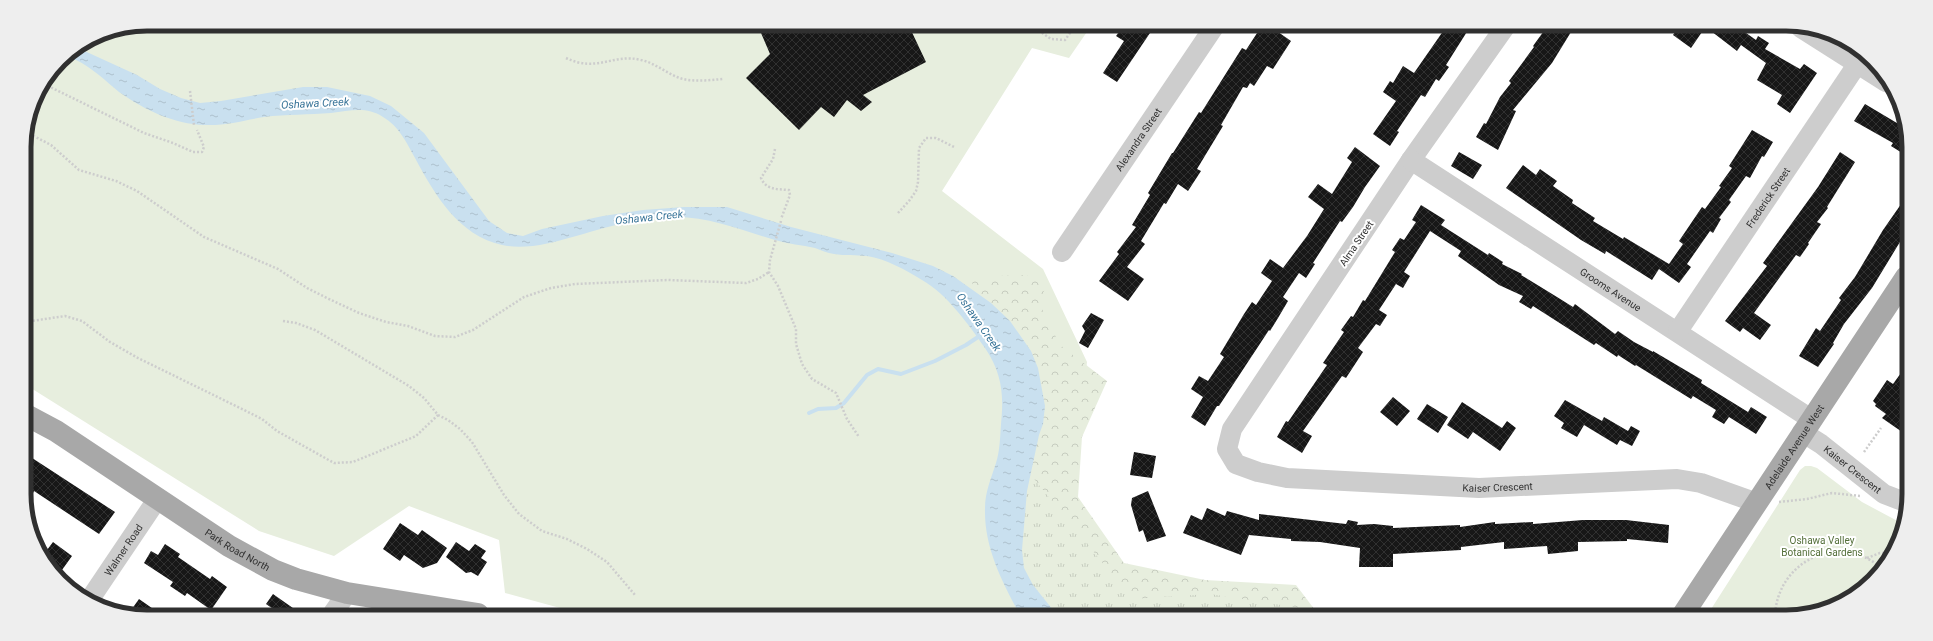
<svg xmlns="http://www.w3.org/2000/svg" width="1933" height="641" viewBox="0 0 1933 641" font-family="Roboto,sans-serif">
<defs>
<pattern id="forest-crowns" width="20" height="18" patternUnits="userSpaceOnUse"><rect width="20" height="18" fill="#e7eede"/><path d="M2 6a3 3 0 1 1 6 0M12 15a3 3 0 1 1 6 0" fill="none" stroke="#c6ccbf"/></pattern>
<pattern id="park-tufts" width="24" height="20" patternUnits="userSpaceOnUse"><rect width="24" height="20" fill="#e7eede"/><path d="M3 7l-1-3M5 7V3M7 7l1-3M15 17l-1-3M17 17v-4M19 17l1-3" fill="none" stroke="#c6ccbf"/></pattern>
<pattern id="water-ripples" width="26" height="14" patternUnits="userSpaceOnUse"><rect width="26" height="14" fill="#c9e0ef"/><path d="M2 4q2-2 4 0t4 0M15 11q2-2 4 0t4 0" fill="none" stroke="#adc0cd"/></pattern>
<pattern id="building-cross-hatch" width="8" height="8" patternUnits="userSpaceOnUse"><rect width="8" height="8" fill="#171717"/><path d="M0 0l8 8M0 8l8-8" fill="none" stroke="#303030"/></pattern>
</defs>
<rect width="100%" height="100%" fill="#fff"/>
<!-- green -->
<path fill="#e7eede" d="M 147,24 L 1091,26 L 1069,58 L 1032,48 L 942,191 L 1043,269 L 1087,362 L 1073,487 L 1100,615 L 582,614 L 505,593 L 499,540 L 409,506 L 334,556 L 259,531 L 26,385 L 24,139 L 33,100 L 60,60 L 100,33 Z
M 1805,466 L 1811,466 L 1817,468 L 1862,502 L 1905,525 L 1888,563 L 1861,591 L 1833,608 L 1794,617 L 1706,617 L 1800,470 Z"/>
<!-- forest -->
<path fill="url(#forest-crowns)" d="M 1026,275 L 1046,286 L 1039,303 L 1060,345 L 1107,381 L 1082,437 L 1078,497 L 1124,563 L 1205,580 L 1296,585 L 1315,610 L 1375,616 L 1058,615 L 1033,585 L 1017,369 L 969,277 Z
M 1594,611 L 1607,616 L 1410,616 Z"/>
<!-- park -->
<path fill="url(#park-tufts)" d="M 1021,463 L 1132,599 L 1210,594 L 1315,610 L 1500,616 L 1058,615 L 1033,585 L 1007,507 Z"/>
<!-- water -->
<path fill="url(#water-ripples)" d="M 78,48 L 137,75 L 160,89 L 181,98 L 200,103 L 221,101 L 303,87 L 327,87 L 370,96 L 391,106 L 424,133 L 489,221 L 507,233 L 523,236 L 542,229 L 603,216 L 643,210 L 684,207 L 727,207 L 791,227 L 892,253 L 933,266 L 953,276 L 991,303 L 1010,321 L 1031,351 L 1038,368 L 1045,406 L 1043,424 L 1039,435 L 1027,491 L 1022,550 L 1024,568 L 1033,585 L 1057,615 L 1020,615 C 1002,581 984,548 985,508 C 985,492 991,479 996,463 C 1000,450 1000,438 1001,424 C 1004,395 1002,373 985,348 C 968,324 948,295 922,280 C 906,270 886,259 867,256 C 856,255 845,256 834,254 C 827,253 821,250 815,248 C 802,245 788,244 775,240 C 741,230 708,216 672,217 C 659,217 644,220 632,222 C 592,227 541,254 502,245 C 458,235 435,195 415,158 C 406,142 399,126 383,117 C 366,106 350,111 331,113 C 309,115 287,114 264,117 C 245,120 225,126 205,125 C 173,124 145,110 119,92 C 107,82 90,66 76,60 C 72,59 67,59 63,58 Z"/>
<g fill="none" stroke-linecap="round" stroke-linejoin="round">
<!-- stream -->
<path stroke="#c9e0ef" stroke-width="4" d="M 809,413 L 818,409 L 836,408 L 844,403 L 867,375 L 878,369 L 901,374 L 935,361 L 966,345 L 981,335"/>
</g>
<!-- building -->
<path fill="url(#building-cross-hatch)" d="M 774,26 L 909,26 L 926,62 L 863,95 L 872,102 L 861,111 L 847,100 L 834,117 L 821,107 L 799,130 L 746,78 L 770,54 L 761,33 Z
M 1123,26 L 1141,27 L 1150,33 L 1117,82 L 1103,73 L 1124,41 L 1116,36 Z
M 1261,27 L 1271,27 L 1291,41 L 1273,69 L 1267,66 L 1254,86 L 1250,83 L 1247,88 L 1243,87 L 1221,125 L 1223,126 L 1197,169 L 1201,171 L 1188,191 L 1178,184 L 1166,204 L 1164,203 L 1141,241 L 1145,244 L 1127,267 L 1144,279 L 1128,301 L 1099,281 L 1119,254 L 1117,252 L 1136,227 L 1132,225 L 1150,195 L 1148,193 L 1172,153 L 1173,153 L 1199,112 L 1201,113 L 1242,48 L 1246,50 Z
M 1446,27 L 1470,27 L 1446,65 L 1449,67 L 1439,81 L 1436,79 L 1425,97 L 1421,95 L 1397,131 L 1399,132 L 1390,146 L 1373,134 L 1396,101 L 1383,92 L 1390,81 L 1393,83 L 1403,66 L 1414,73 Z
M 1546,28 L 1563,28 L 1571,32 L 1552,63 L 1513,110 L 1516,111 L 1498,150 L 1476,137 L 1484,123 L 1486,124 L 1500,97 L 1511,83 L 1509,81 L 1534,47 L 1533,46 Z
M 1678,28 L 1696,28 L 1702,32 L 1691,48 L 1673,35 Z
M 1707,28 L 1739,28 L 1756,40 L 1758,36 L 1769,43 L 1765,49 L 1800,69 L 1804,64 L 1817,73 L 1790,113 L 1777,104 L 1782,95 L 1757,80 L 1766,63 L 1741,45 L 1737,51 Z
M 1865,104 L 1907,129 L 1907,156 L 1891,146 L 1893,143 L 1854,121 Z
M 1752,130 L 1773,142 L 1764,157 L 1762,156 L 1750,178 L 1746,176 L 1729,200 L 1731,202 L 1719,218 L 1721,219 L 1713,233 L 1710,231 L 1687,264 L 1691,267 L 1679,283 L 1659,269 L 1652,280 L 1606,251 L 1605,254 L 1581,240 L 1506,188 L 1523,165 L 1536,175 L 1540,169 L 1557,181 L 1553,186 L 1573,200 L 1572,203 L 1595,218 L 1593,221 L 1623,239 L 1624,237 L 1669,264 L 1683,244 L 1679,241 L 1702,207 L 1705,209 L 1721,187 L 1719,186 L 1732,168 L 1729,166 Z
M 1355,147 L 1380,166 L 1365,187 L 1353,207 L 1342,222 L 1340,221 L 1313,263 L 1315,264 L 1306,278 L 1299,273 L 1283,297 L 1288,301 L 1278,318 L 1270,331 L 1269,330 L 1219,406 L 1217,406 L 1205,426 L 1191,417 L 1203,397 L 1191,389 L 1199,376 L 1208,381 L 1224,357 L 1220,354 L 1244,314 L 1252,302 L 1256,305 L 1272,281 L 1261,273 L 1270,259 L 1283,268 L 1307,236 L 1324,209 L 1308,197 L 1318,184 L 1332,194 L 1352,162 L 1347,158 Z
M 1459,152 L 1482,165 L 1473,179 L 1451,166 Z
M 1840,152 L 1855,162 L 1827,207 L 1828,208 L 1817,222 L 1821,224 L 1808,243 L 1809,244 L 1800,257 L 1796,255 L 1754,313 L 1771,325 L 1760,340 L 1743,328 L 1740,332 L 1725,321 L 1767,266 L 1763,263 L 1818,187 Z
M 1906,197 L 1906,232 L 1872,288 L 1844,324 L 1833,343 L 1834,344 L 1818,367 L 1799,356 L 1816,328 L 1820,331 L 1841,300 L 1839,298 L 1855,277 L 1883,230 Z
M 1421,205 L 1445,220 L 1441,225 L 1488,255 L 1489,253 L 1503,262 L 1502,264 L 1522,274 L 1521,275 L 1557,297 L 1573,307 L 1575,304 L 1615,334 L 1618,331 L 1634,342 L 1653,352 L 1653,351 L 1702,380 L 1701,383 L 1748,412 L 1751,407 L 1767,417 L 1756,434 L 1729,417 L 1724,424 L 1712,417 L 1716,410 L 1693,396 L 1691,399 L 1636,365 L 1635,366 L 1618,355 L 1617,357 L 1596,343 L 1594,345 L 1533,306 L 1531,309 L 1519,302 L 1523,296 L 1499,285 L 1458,256 L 1461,251 L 1430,231 L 1404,272 L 1410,276 L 1403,288 L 1396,284 L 1379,310 L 1387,315 L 1380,326 L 1376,324 L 1358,348 L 1363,352 L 1346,378 L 1342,376 L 1303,431 L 1312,436 L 1302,453 L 1277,437 L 1286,421 L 1288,422 L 1327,365 L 1323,363 L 1344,332 L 1341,330 L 1351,316 L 1353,317 L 1363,300 L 1365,301 L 1395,252 L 1392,250 L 1400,238 L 1404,240 L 1416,222 L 1412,220 Z
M 1091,313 L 1104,320 L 1088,348 L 1079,343 L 1085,331 L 1082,326 Z
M 1906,366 L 1905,434 L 1882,418 L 1886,414 L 1875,406 L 1876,404 L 1873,401 L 1887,380 L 1893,384 Z
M 1393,397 L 1410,411 L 1397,426 L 1380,412 Z
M 1565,400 L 1602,421 L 1604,417 L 1628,431 L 1631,426 L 1640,431 L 1632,446 L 1620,440 L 1617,445 L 1584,425 L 1577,437 L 1561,428 L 1564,423 L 1554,416 Z
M 1462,402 L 1502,428 L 1507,421 L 1516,428 L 1500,451 L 1473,432 L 1468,439 L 1447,425 Z
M 1427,404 L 1448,417 L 1438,433 L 1417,419 Z
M 1134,452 L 1156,456 L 1152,478 L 1130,475 Z
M 26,454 L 115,512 L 99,534 L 34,491 L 33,493 L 26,488 Z
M 1148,491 L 1166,536 L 1147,542 L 1143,530 L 1139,532 L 1131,505 L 1132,498 Z
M 1207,508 L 1225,516 L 1227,511 L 1259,520 L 1259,514 L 1346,524 L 1348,520 L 1358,522 L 1357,525 L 1374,524 L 1393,526 L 1393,528 L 1460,525 L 1460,527 L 1495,522 L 1495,524 L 1533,522 L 1533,524 L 1583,520 L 1626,520 L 1669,525 L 1668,543 L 1627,539 L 1627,541 L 1578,542 L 1578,551 L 1548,554 L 1547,546 L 1504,549 L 1504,542 L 1461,547 L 1461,550 L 1393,554 L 1393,567 L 1359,567 L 1360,548 L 1320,542 L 1291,541 L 1291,539 L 1249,535 L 1241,555 L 1183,533 L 1191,515 L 1202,520 Z
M 400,523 L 418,535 L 422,530 L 447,548 L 437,563 L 423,568 L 404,555 L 400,561 L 383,549 Z
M 53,542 L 72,556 L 57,577 L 44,554 Z
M 456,542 L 469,551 L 475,544 L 486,551 L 481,558 L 487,562 L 478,576 L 471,572 L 466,573 L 446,557 Z
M 165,544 L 180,554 L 178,557 L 210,579 L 212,576 L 227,587 L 211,610 L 187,593 L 185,596 L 170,586 L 173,582 L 144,563 L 151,551 L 158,555 Z
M 273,594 L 300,613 L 279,613 L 266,604 Z
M 139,599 L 159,613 L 129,613 Z"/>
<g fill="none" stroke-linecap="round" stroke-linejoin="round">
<!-- path -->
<path stroke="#cdcdcd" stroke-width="2.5" stroke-dasharray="2 2" stroke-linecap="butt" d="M 1032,26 L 1051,39 L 1065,40 L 1075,26
M 566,58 C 597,73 613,53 641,60 C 656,63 668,75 683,79 C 696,82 710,80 723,79
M 44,84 L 144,133 L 173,143 L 193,152 L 202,152 L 204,147 L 197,130
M 190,91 L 194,125
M 26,132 L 51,145 L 79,170 L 116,181 L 137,191 L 204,237 L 278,269 L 307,288 L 329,299 L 359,313 L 386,322 L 408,326 L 435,336 L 455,337 L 473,330 L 524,297 L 551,288 L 575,284 L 668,280 L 746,283 L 758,279 L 769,272
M 775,149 L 773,159 L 761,178 C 766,190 777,189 789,190 L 790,195 L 781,219
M 898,213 L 909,201 L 916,191 L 918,182 L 919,148 L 926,138 L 936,138 L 954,147
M 781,221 L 770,260 L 769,272 L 778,286 L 796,329 L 796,344 L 802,364 L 812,379 L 836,393 L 847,419 L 859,437
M 283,321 L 296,323 L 315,330 L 409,386 L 424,398 L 438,415 L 448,420 L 460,429 L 472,442 L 504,495 L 519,514 L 542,531 L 567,539 L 587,549 L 607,562 L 635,595
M 25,322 L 65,316 L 82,321 L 110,342 L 138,358 L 240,408 L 262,419 L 277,431 L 334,463 L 353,462 L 416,436 L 438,415
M 1864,452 L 1881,428
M 1779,502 L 1807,499 L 1832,493 L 1860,496
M 1867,558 L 1880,553 L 1893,553
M 1775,617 C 1776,561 1841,530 1882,569"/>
<!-- minor -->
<g stroke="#cdcdcd" stroke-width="20">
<path id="s1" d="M 1505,27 L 1411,160 L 1232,429 L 1227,449 L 1236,464 L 1258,472 L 1287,478 L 1479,488 L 1677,479 L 1701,483 L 1757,503"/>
<path d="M 1801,28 L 1886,82"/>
<path id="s2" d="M 1411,160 L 1811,419"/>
<path id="s3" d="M 1062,252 L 1214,27"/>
<path id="s4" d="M 1678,331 L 1858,63"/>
<path id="s5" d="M 1802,432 L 1821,444 L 1884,494 L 1905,502"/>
<path id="s6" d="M 88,602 L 158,498"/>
<path d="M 333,613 L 347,593"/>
</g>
<!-- major -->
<g stroke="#a8a8a8" stroke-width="22">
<path id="s7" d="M 26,415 L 56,431 L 229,546 L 273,570 L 296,579 L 347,593 L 478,614"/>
<path id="s8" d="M 1682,616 L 1906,277"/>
</g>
</g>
<g text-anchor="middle" stroke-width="4" stroke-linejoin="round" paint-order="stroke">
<!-- street labels -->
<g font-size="10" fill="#303030" stroke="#fff">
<text dy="4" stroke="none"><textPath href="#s3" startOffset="136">Alexandra Street</textPath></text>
<text dy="4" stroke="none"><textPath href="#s4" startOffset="161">Frederick Street</textPath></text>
<text transform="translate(1356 243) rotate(-56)" y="4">Alma Street</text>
<text dy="4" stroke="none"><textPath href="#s2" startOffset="238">Grooms Avenue</textPath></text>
<text dy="4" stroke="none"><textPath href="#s8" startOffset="203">Adelaide Avenue West</textPath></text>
<text dy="4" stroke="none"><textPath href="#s5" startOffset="63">Kaiser Crescent</textPath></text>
<text dy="4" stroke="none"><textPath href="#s1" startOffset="788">Kaiser Crescent</textPath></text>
<text dy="4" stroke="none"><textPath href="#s7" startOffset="251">Park Road North</textPath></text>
<text dy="4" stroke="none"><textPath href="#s6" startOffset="63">Walmer Road</textPath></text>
</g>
<!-- park labels -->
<g font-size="10" fill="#546f3a" stroke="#fff">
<text x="1822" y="544">Oshawa Valley<tspan x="1822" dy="12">Botanical Gardens</tspan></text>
</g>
<!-- water labels -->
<g font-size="11" font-style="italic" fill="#387498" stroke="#fff">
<text transform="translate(315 103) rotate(-3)" y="4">Oshawa Creek</text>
<text transform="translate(649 217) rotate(-6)" y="4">Oshawa Creek</text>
<text transform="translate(979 322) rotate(55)" y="4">Oshawa Creek</text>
</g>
</g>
<!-- crop -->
<path d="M0 0H1933V641H0ZM147 31H1786A116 116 0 0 1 1902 147V494A116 116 0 0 1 1786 610H147A116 116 0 0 1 31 494V147A116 116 0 0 1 147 31Z" fill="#eee" fill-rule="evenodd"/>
<path fill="none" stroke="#303030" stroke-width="5" d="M147 31H1786A116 116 0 0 1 1902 147V494A116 116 0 0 1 1786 610H147A116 116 0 0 1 31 494V147A116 116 0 0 1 147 31Z"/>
</svg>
